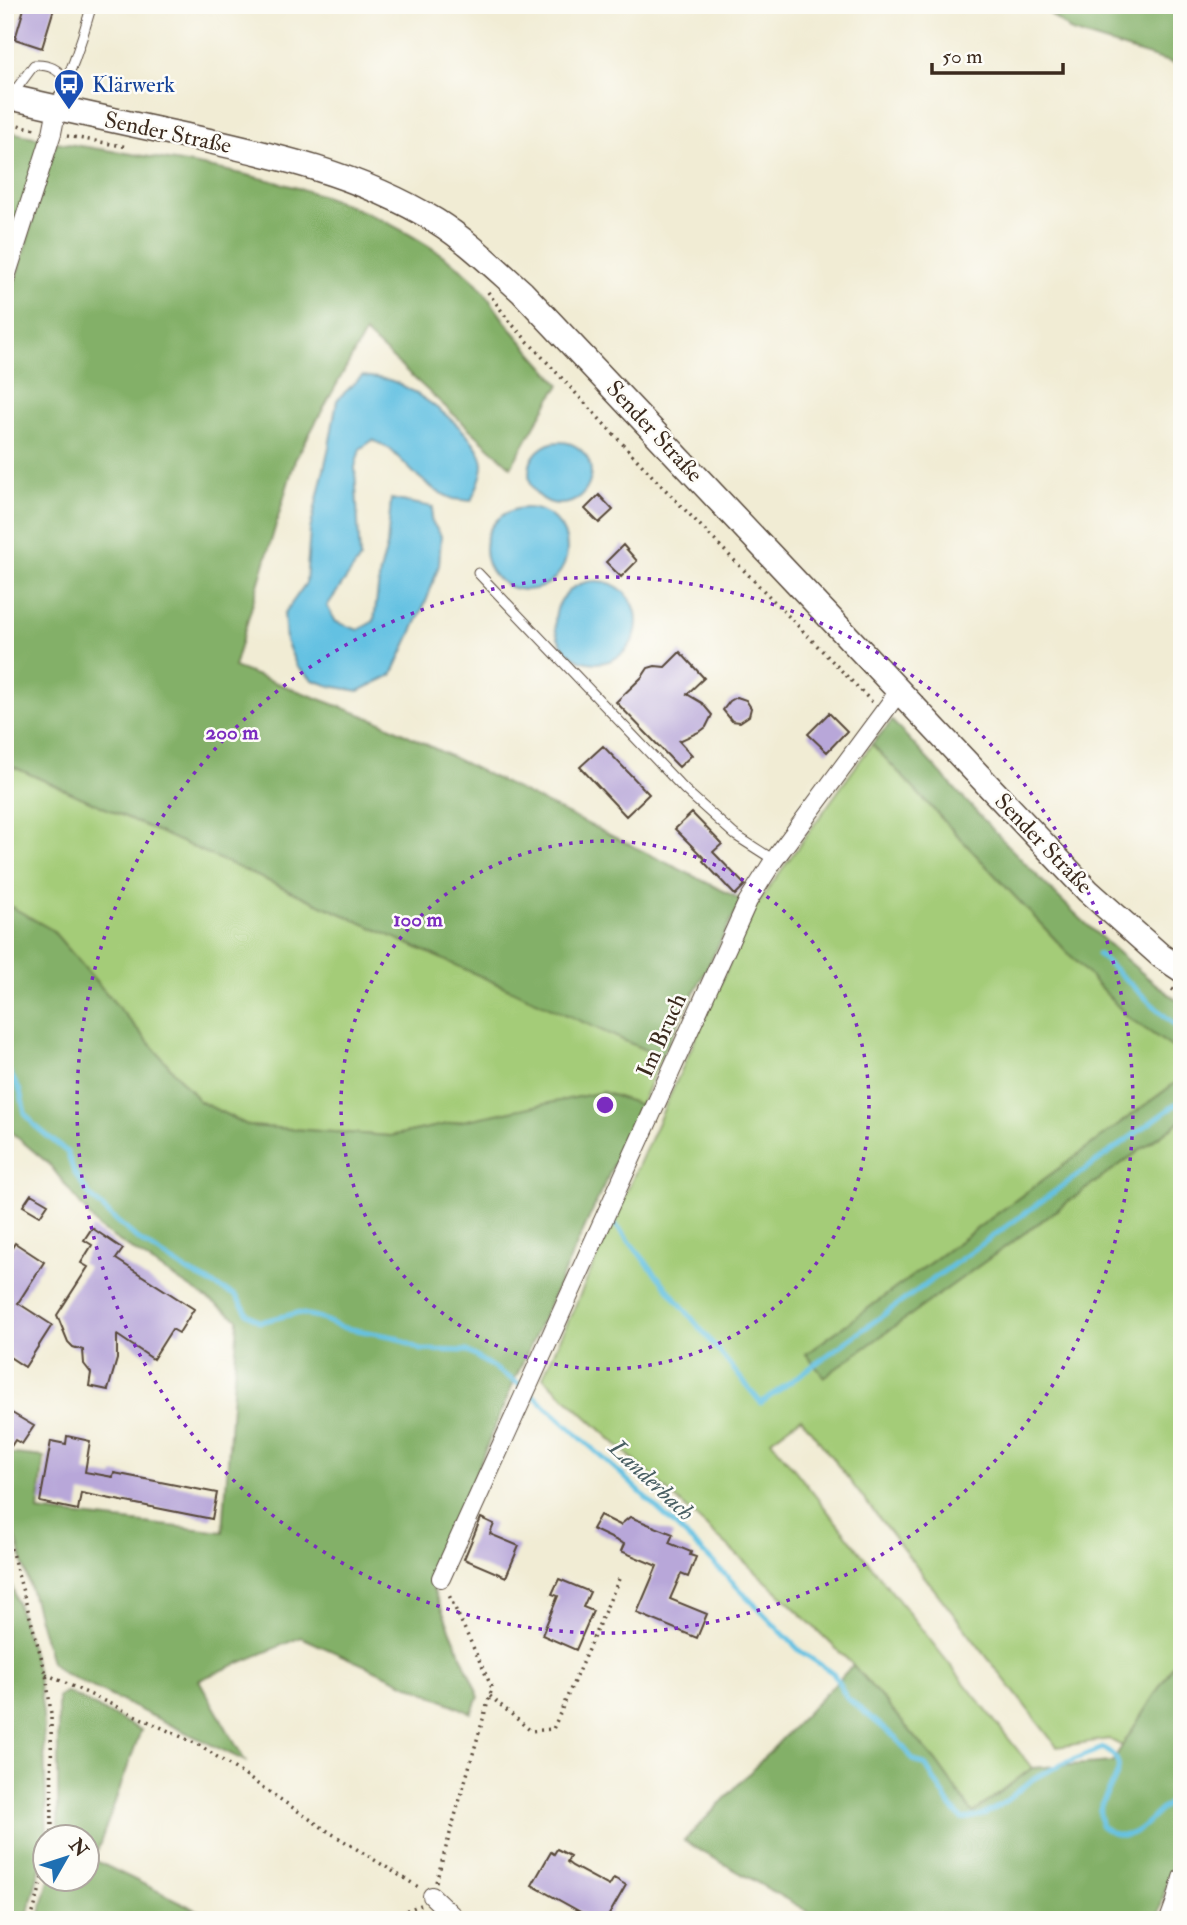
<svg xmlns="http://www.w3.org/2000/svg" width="1187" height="1925" viewBox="0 0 1187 1925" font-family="'IM FELL Double Pica',serif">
<rect width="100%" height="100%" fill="#fdfcf7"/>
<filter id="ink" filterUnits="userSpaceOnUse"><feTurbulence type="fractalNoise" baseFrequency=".0143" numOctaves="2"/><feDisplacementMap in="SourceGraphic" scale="14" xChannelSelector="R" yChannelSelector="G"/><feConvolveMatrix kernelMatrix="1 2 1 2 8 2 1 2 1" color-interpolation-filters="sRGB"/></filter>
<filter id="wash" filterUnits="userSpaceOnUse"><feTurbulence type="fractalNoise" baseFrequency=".00686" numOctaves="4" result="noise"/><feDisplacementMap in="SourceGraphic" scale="28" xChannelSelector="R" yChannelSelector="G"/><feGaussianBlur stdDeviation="1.57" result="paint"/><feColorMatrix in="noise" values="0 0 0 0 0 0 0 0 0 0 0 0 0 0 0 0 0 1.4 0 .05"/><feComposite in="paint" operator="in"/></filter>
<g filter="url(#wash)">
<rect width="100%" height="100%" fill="#f1ecd4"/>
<!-- green -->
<path fill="#a4cc78" stroke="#707b4b" stroke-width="2" d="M 872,744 L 1128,1017 L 1182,1054 L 1182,1078 L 806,1354 L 824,1377 L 1182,1120 L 1182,1651 L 1122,1746 L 1109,1739 L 1057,1747 L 801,1418 L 771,1440 L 1032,1768 L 973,1813 L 936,1761 L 853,1665 L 781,1595 L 543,1377 L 755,907 Z
M 5,763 L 661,1057 L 641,1105 L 603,1092 L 390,1136 L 249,1126 L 199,1101 L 52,930 L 10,906 L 5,835 Z"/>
<!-- forest -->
<path fill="#83b068" stroke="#5f6d43" stroke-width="2" d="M 1051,5 L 1168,5 L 1182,10 L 1182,66 L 1072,32 L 1049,13 Z
M 5,131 L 44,139 L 5,258 Z
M 56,142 C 199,166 347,177 465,272 C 483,286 493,307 508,325 C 525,346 543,365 560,385 L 550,399 L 511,467 L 365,333 L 295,460 L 234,667 L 381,722 L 742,900 L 661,1057 L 5,763 L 5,316 Z
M 892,721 C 984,819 1073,924 1182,1004 L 1182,1054 L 1128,1017 L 872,744 Z
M 10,906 L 52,930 L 199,1101 L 249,1126 L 390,1136 L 603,1092 L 641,1105 L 515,1379 L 430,1582 L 479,1697 L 471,1713 L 301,1637 L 199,1680 L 245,1761 L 61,1672 L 51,1662 L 5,1499 L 5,1453 L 44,1457 L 38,1511 L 223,1532 L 238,1319 L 99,1228 L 49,1164 L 5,1127 L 5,933 Z
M 1182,1078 L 1182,1120 L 824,1377 L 806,1354 Z
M 5,1562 L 37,1670 L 43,1714 L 47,1837 L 46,1838 L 45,1850 L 26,1920 L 5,1920 Z
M 1182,1651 L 1182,1787 L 1174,1857 L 1157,1920 L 823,1920 L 684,1841 L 853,1665 L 936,1761 L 973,1813 L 1032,1768 L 1112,1762 Z
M 67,1692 L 141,1730 L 94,1860 L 217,1920 L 38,1920 L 49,1880 L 88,1880 L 88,1838 L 58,1837 L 58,1697 Z"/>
<!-- water -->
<path fill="#64c1e2" stroke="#507680" stroke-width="2" d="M 362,376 C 370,377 380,378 389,380 C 414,387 483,437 483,465 C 483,476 475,491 471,501 L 453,499 L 436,491 L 415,474 L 390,449 L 373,440 L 360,449 L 355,467 L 360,559 L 327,606 L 336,622 L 358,630 L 374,621 L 380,572 L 387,546 L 391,499 L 433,507 L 431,520 L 441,536 L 439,565 L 427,599 L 392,675 L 359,691 L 330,686 L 313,680 L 297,667 L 286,641 L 284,614 L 306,583 L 310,530 L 329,447 L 337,400 Z
M529 473a31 31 0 1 1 62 0a31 31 0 1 1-62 0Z
M485 549a41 41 0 1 1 82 0a41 41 0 1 1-82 0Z
M555 622a41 41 0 1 1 82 0a41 41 0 1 1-82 0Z"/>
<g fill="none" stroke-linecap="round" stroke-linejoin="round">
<!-- stream -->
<path stroke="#64c1e2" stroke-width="5" d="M 1071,10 L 1072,5
M 1098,954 L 1182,1032
M 5,1071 L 10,1073 L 20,1091 L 25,1113 L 34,1125 L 67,1152 L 74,1172 L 89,1195 L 114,1219 L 139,1240 L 189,1272 L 236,1296 L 248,1314 L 260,1322 L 297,1313 L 318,1317 L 340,1327 L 395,1337 L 421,1350 L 467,1351 L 516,1382 L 533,1395 L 621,1474 L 702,1551 L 800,1651 L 833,1673 L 847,1698 L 896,1738 L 913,1759 L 926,1766 L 951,1807 L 962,1819 C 1000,1816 1013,1790 1042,1774 C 1061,1764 1083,1756 1103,1748 C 1137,1766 1105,1787 1100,1809 C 1099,1814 1101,1821 1101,1826 C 1140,1856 1150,1804 1182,1798
M 615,1224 L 761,1403 L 1182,1100"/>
</g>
<g id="blocks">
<!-- building -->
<path fill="#b8a7d9" d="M 25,5 L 55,5 L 42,48 L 15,39 Z
M 599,495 L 613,510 L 599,523 L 585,509 Z
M 623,545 L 637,561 L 621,577 L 606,562 Z
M 680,652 L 704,678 L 687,694 L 702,703 L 712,715 L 706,727 L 701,731 L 679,741 L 692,755 L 679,767 L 616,702 L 642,677 L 648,668 L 655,666 L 665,667 Z
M 737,697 L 746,700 L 751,708 L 749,716 L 740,722 L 732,721 L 723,710 L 730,701 Z
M 829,713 L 847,731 L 827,752 L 808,734 Z
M 603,746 L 649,794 L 626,816 L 580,767 Z
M 692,813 L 722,844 L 713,852 L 745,885 L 735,895 L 703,861 L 705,859 L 675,829 Z
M 31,1194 L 48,1204 L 40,1216 L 23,1206 Z
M 92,1228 L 123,1249 L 116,1259 L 194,1309 L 179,1333 L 172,1329 L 153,1359 L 117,1335 L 117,1359 L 108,1390 L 89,1386 L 91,1373 L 84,1364 L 83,1350 L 73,1347 L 68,1342 L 57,1315 L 88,1267 L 81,1263 L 92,1245 L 84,1240 Z
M 15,1243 L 44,1262 L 18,1303 L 52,1325 L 25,1367 L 5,1354 L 5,1259 Z
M 5,1409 L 34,1426 L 22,1444 L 15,1440 L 5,1456 Z
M 67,1436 L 90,1441 L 85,1472 L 113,1477 L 114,1473 L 217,1493 L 212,1519 L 81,1493 L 78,1510 L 40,1502 L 51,1441 L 66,1444 Z
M 600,1515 L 620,1525 L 630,1517 L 673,1534 L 669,1543 L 691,1552 L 690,1555 L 696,1557 L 688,1577 L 681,1574 L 670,1599 L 707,1614 L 697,1638 L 637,1613 L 657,1566 L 621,1551 L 624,1544 L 592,1529 Z
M 481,1518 L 494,1524 L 490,1534 L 519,1546 L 506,1577 L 464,1559 Z
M 559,1579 L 590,1592 L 583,1607 L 593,1611 L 576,1650 L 542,1635 L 558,1596 L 552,1594 Z
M 557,1849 L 570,1856 L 567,1862 L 572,1866 L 609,1886 L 614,1878 L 626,1885 L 606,1920 L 595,1920 L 532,1885 L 551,1852 L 554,1854 Z"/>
</g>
</g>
<g filter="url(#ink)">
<use href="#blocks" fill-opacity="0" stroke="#564739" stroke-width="2"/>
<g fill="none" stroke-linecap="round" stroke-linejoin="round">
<!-- service casing -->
<g stroke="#564739" stroke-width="11">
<path id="service" d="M 11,96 L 34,65 C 49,64 58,69 67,81
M 55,106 C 70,75 81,44 90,11 L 89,5
M 478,573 L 685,790 L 735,835 L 774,860"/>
</g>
<!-- minor casing -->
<g stroke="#564739" stroke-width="20">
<path id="minor" d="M 5,280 L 52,133 L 57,108
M 441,1578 L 748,901 L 774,860 L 900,690
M 432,1896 L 457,1920
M 1169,1920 L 1176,1901 L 1182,1878"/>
</g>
<!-- secondary casing -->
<g stroke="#564739" stroke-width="27">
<path id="secondary" d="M 5,96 C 66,110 126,123 187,136 C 273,155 360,174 436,221 C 468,241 495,268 522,292 L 1088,891 L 1161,956 L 1182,970"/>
</g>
<!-- path -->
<path stroke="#564739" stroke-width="3.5" stroke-dasharray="2 5" stroke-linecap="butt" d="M 5,122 L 35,129
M 67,136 L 128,147
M 488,292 L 509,321 L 655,479 L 872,702
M 1172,989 L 1182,996
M 5,1528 L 46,1674 L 51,1714 L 52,1838
M 46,1674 L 201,1746 L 326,1830 L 420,1888
M 490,1696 L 531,1731 L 553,1729 L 619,1579
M 436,1882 L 492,1688 L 448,1593
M 31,1920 L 46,1867
M 380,1920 L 421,1905"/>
<!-- service -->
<use href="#service" stroke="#fff" stroke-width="9"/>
<!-- minor -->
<use href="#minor" stroke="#fff" stroke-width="18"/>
<!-- secondary -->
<use href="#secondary" stroke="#fff" stroke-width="24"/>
</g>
</g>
<!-- distance rings -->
<g fill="none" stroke="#7b2cbf" stroke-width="3.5" stroke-dasharray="3.5 7">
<circle cx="605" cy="1105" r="264"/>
<circle cx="605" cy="1105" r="528"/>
</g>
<!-- icons -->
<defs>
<g id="bus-pin" transform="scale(1.575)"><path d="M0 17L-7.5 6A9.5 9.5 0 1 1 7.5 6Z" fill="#1a4fb4" stroke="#fdfcf7"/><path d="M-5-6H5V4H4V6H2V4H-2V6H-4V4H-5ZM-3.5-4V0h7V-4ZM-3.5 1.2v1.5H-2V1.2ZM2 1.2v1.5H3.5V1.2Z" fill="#fff"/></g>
</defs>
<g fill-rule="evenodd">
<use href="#bus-pin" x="69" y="84"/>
</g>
<g text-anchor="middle" stroke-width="5" stroke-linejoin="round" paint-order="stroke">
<!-- transit labels -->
<g font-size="23" fill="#164399" stroke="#fdfcf7" text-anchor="start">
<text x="92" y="92">Klärwerk</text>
</g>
<!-- street labels -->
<g font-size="23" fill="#3b2a1e" stroke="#fdfcf7">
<text transform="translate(168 132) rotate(12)" y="8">Sender Straße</text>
<text transform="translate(655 431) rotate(47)" y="8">Sender Straße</text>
<text transform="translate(1044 843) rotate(46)" y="8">Sender Straße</text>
<text transform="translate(661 1035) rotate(-66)" y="8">Im Bruch</text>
</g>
<!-- water labels -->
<g font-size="24" font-style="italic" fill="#495f63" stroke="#fdfcf7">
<text transform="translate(652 1480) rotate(43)" y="8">Landerbach</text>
</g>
</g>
<circle cx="605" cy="1105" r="10" fill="#7b2cbf" stroke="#fdfcf7" stroke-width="3.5"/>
<g font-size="21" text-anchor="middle" font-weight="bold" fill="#7b2cbf" stroke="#fdfcf7" stroke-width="5" stroke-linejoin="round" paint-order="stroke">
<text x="232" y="739">200 m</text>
<text x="418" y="926">100 m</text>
</g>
<!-- margin -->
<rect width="1187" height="1925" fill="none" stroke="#fdfcf7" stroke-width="28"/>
<!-- north arrow -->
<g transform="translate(66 1858) rotate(51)"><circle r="33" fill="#fdfcf7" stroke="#afa8a0" stroke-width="2"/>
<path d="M0-5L12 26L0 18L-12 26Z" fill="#1f6fb2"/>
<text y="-10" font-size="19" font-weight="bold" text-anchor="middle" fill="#3b2a1e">N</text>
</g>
<!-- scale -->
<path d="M932 63v10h131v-10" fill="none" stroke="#3b2a1e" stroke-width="3.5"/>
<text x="942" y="63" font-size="21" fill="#3b2a1e" stroke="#fdfcf7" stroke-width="5" paint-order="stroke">50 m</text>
</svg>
